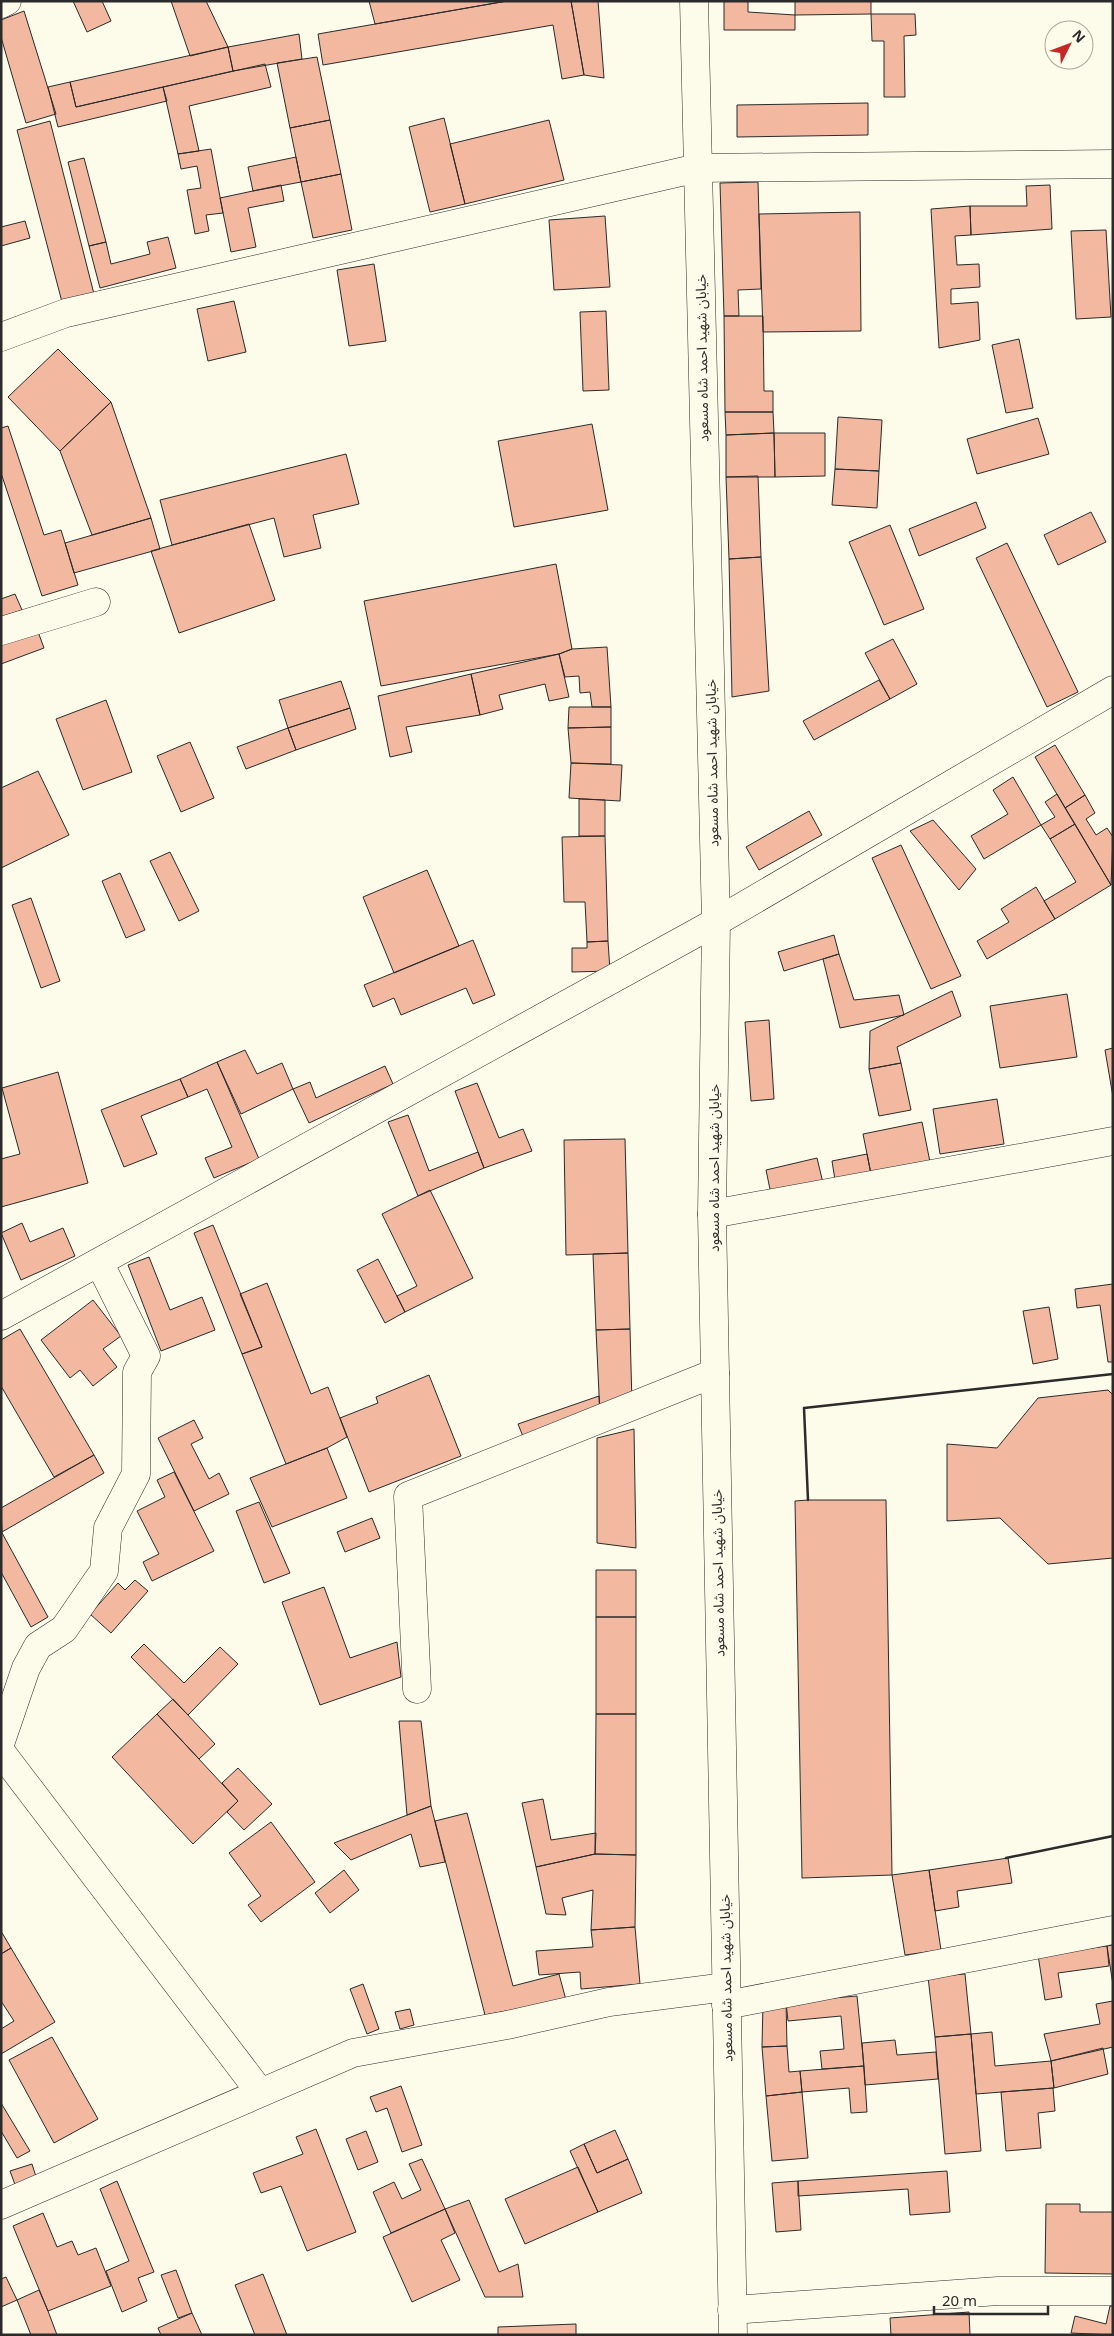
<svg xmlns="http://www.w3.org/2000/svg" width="1114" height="2336" viewBox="0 0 1114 2336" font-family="'Noto Sans','Noto Sans Arabic',sans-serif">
<rect width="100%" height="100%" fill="#fdfbea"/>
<!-- building -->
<path fill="#f2b8a0" stroke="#2b2b2b" d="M 73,1 L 102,1 L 111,21 L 87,32 Z
M 171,1 L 206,1 L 228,47 L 190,56 Z
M 369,1 L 507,1 L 375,24 Z
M 507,1 L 571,1 L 584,75 L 562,79 L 553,25 L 323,65 L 318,34 Z
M 571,1 L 598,1 L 604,78 L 584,75 Z
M 724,1 L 748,1 L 748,12 L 795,15 L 795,30 L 724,30 Z
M 795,1 L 871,1 L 871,14 L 795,15 Z
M 24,11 L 56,114 L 26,123 L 1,37 L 1,20 Z
M 871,14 L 915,14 L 916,35 L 904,36 L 905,97 L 884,97 L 884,41 L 872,41 Z
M 299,34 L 302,59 L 233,71 L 228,47 Z
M 228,47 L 233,71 L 76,107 L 70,82 Z
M 317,57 L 330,120 L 290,128 L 277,63 Z
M 265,64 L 271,87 L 189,106 L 199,151 L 178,154 L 163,87 Z
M 70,82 L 76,107 L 163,87 L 167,101 L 58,127 L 48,87 Z
M 868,103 L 868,135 L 737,137 L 737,105 Z
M 444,118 L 465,204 L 430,212 L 409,127 Z
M 330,120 L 341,174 L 301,182 L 290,128 Z
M 549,120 L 564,180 L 465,204 L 450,144 Z
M 50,121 L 94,294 L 62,302 L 17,130 Z
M 211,149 L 223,213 L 206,215 L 209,231 L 195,234 L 187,190 L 201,188 L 197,166 L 181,169 L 178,154 Z
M 296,157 L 301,182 L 253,191 L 248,167 Z
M 84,158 L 106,242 L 89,246 L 68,162 Z
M 341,174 L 352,230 L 313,238 L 301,182 Z
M 758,182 L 761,289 L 738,290 L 739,316 L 724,316 L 720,183 Z
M 281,185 L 284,201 L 248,208 L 256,247 L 231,252 L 220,198 Z
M 1050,185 L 1052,229 L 971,235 L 970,206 L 1027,206 L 1026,186 Z
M 970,206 L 971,235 L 955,236 L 957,265 L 979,264 L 980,287 L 951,289 L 951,304 L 978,302 L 980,340 L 939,348 L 931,209 Z
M 860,212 L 861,331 L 763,332 L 759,214 Z
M 605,216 L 610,287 L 554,290 L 549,220 Z
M 25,221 L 30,238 L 1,246 L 1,227 Z
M 1106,230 L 1111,317 L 1076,319 L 1071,231 Z
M 168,237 L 176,268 L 100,288 L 89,246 L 106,242 L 111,264 L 150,254 L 147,242 Z
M 374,264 L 386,341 L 349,346 L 337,270 Z
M 234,301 L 246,352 L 208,361 L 197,309 Z
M 606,311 L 609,390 L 583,391 L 580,312 Z
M 724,316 L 763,316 L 764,391 L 773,391 L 773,412 L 725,412 Z
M 1019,339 L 1033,408 L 1006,413 L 992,345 Z
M 58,349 L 111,402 L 60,451 L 8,397 Z
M 111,402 L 151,518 L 92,535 L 60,451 Z
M 725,412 L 773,412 L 774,433 L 726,435 Z
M 838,417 L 882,420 L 879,471 L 835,469 Z
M 1038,418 L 1049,454 L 977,474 L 967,439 Z
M 592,424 L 608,510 L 514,527 L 498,441 Z
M 8,426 L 44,535 L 61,530 L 78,585 L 42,596 L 1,473 L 1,428 Z
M 774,433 L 825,433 L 825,476 L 775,477 Z
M 774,433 L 775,477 L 726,477 L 726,435 Z
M 346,454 L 359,504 L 313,515 L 321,548 L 284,557 L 274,518 L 172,545 L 160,500 Z
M 835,469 L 879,471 L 877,508 L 832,505 Z
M 758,476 L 761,557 L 729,559 L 726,477 Z
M 976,502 L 986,528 L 919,556 L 909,529 Z
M 1091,512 L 1106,542 L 1058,565 L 1044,535 Z
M 151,518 L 160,549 L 74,573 L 65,543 Z
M 249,524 L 275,600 L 179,633 L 151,551 Z
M 890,525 L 924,609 L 884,625 L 849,542 Z
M 1007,543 L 1078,692 L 1047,707 L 976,558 Z
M 761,557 L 769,691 L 732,697 L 729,559 Z
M 556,564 L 572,649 L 559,654 L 381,686 L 364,601 Z
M 15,594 L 22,610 L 1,617 L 1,599 Z
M 37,629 L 44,648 L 1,664 L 1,643 Z
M 893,639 L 917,684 L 890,699 L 865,653 Z
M 607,647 L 611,707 L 592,707 L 590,692 L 580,693 L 579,676 L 565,677 L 559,654 L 572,649 Z
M 559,654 L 569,697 L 549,701 L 545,684 L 499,695 L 503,709 L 480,715 L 471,674 Z
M 471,674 L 480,715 L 406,727 L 412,752 L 390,757 L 378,696 Z
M 879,680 L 890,699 L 814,740 L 803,721 Z
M 341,681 L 350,708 L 288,728 L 279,700 Z
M 106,700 L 132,772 L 83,790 L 56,719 Z
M 569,707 L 611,707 L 611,727 L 568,728 Z
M 350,708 L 356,729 L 296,750 L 288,728 Z
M 611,727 L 611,764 L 571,763 L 568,728 Z
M 288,728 L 296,750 L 246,769 L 237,747 Z
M 190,742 L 214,798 L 181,812 L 157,756 Z
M 1055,745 L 1085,795 L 1065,808 L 1035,757 Z
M 571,763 L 622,765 L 620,801 L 569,798 Z
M 38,771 L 69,835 L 1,868 L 1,788 Z
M 1013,777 L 1041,825 L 984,859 L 971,836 L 1008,814 L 993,790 Z
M 1057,794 L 1075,824 L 1050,839 L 1041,825 L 1055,817 L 1045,802 Z
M 1085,795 L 1095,813 L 1086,819 L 1096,835 L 1107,828 L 1113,837 L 1111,885 L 1065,808 Z
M 579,799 L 605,800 L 605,836 L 579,836 Z
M 809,811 L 822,835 L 759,870 L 746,847 Z
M 933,820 L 976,869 L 959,890 L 910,831 Z
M 1075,824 L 1111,885 L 1055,919 L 1044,901 L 1076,882 L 1050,839 Z
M 605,836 L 608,941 L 587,942 L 585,902 L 564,902 L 562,837 Z
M 901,845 L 961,976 L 931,989 L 872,858 Z
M 170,852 L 199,911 L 179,921 L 150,861 Z
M 427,870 L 459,946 L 394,973 L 363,897 Z
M 120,873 L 145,930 L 126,938 L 102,881 Z
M 1036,887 L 1055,919 L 987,959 L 977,941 L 1009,922 L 1001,909 Z
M 31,898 L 60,981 L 41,988 L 12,905 Z
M 834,935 L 839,954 L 784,971 L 778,952 Z
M 473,940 L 495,995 L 473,1004 L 466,988 L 401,1015 L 394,998 L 373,1007 L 364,985 Z
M 608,941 L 610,971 L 572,972 L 572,948 L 587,948 L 587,942 Z
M 839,954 L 854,1000 L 899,995 L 904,1015 L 840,1028 L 823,959 Z
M 952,991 L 961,1016 L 897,1047 L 901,1063 L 869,1069 L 870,1031 Z
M 1067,994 L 1077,1057 L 1000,1068 L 990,1006 Z
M 769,1020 L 774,1099 L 751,1101 L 745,1022 Z
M 1113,1048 L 1113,1097 L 1105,1050 Z
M 245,1050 L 257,1074 L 282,1063 L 293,1089 L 241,1114 L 217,1062 Z
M 217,1062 L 259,1159 L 214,1178 L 205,1158 L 232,1147 L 207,1089 L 188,1097 L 180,1079 Z
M 901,1063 L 911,1110 L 879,1116 L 869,1069 Z
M 385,1066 L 393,1084 L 309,1123 L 293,1089 L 310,1082 L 316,1098 Z
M 58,1072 L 88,1183 L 1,1207 L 1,1159 L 20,1154 L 2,1088 Z
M 180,1079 L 188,1097 L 141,1116 L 157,1154 L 124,1167 L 101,1110 Z
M 477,1083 L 499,1138 L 523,1129 L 532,1151 L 484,1168 L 455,1091 Z
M 997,1099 L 1004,1144 L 940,1154 L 933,1109 Z
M 408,1115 L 429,1171 L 478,1152 L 484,1168 L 418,1196 L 388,1122 Z
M 922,1122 L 930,1162 L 871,1174 L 863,1134 Z
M 625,1139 L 628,1253 L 566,1255 L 564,1140 Z
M 867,1154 L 871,1174 L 835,1180 L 832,1161 Z
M 817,1158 L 824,1187 L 772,1199 L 766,1170 Z
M 430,1190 L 473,1278 L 405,1312 L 397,1296 L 417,1286 L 382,1214 Z
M 22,1223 L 30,1242 L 63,1228 L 75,1256 L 21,1280 L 1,1233 Z
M 213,1225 L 262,1347 L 242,1354 L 194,1233 Z
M 628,1253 L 630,1329 L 596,1330 L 593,1254 Z
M 149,1257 L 170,1310 L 202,1297 L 215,1330 L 161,1351 L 128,1265 Z
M 378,1259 L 405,1312 L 385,1323 L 357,1270 Z
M 267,1283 L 311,1394 L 328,1387 L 347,1437 L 327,1448 L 286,1464 L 242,1354 L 262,1347 L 240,1294 Z
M 1113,1284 L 1113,1362 L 1108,1362 L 1100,1305 L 1077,1308 L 1075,1289 Z
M 93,1300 L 121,1336 L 103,1349 L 117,1367 L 93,1386 L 80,1370 L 70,1378 L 41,1340 Z
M 1049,1307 L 1058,1359 L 1033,1364 L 1023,1311 Z
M 20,1329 L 94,1455 L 54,1477 L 1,1386 L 1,1340 Z
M 630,1329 L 632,1404 L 600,1415 L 596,1330 Z
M 429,1375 L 461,1456 L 369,1492 L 340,1418 L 378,1403 L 376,1397 Z
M 1108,1390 L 1113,1395 L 1113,1558 L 1048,1564 L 1000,1518 L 947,1521 L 947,1444 L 997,1448 L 1038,1398 Z
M 599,1396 L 600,1415 L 524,1439 L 518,1424 Z
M 194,1420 L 203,1438 L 191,1444 L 209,1479 L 219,1473 L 229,1494 L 194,1511 L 158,1438 Z
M 634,1429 L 636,1548 L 597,1543 L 597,1438 Z
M 327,1448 L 347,1498 L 272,1527 L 250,1478 Z
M 94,1455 L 104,1473 L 2,1532 L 1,1508 Z
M 174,1472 L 214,1551 L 152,1581 L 143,1562 L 159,1554 L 137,1511 L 165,1497 L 157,1480 Z
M 808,1500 L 886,1500 L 892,1875 L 802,1878 L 795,1501 Z
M 259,1502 L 290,1573 L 264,1583 L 236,1511 Z
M 372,1518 L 380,1538 L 345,1552 L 337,1532 Z
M 1,1531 L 48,1617 L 31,1627 L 1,1572 Z
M 596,1570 L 636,1570 L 636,1617 L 596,1617 Z
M 135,1580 L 148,1591 L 111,1633 L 90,1614 L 118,1583 L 125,1590 Z
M 324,1587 L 350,1658 L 397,1642 L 401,1677 L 320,1705 L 282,1602 Z
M 596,1617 L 636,1617 L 636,1714 L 596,1714 Z
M 144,1644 L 184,1683 L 220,1647 L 238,1664 L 188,1715 L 131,1657 Z
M 173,1699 L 215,1744 L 199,1759 L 157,1714 Z
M 157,1714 L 238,1801 L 193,1844 L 112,1757 Z
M 596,1714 L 636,1714 L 636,1855 L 595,1854 Z
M 399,1721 L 421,1721 L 431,1806 L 407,1815 Z
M 238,1768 L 272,1804 L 244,1830 L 227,1812 L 238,1801 L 222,1783 Z
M 543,1799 L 551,1840 L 596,1833 L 595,1854 L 536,1867 L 522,1803 Z
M 431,1806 L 445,1862 L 420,1867 L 411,1834 L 351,1860 L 334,1843 Z
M 467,1813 L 513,1986 L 559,1974 L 566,2000 L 485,2015 L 435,1821 Z
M 271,1822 L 315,1882 L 261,1922 L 248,1905 L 261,1896 L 229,1853 Z
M 595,1854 L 636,1855 L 635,1927 L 591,1930 L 593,1890 L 562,1898 L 566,1915 L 546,1914 L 536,1867 Z
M 1008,1858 L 1012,1883 L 957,1891 L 959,1907 L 935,1911 L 929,1870 Z
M 344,1870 L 359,1890 L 330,1913 L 315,1893 Z
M 929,1870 L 941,1950 L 905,1955 L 892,1875 Z
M 635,1927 L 640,1984 L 581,1989 L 580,1972 L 539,1975 L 536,1951 L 593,1947 L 591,1930 Z
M 1,1931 L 11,1948 L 1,1954 Z
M 1113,1945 L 1113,1985 L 1107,1946 Z
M 1107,1946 L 1109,1966 L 1058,1973 L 1062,1997 L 1045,2000 L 1038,1955 Z
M 11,1948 L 55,2022 L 1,2054 L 1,2029 L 14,2021 L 1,2001 L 1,1954 Z
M 965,1974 L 971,2034 L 935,2037 L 928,1977 Z
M 363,1984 L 379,2029 L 367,2034 L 350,1989 Z
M 857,1996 L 864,2066 L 822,2069 L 820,2051 L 844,2049 L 841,2016 L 788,2021 L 786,2002 Z
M 763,2001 L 786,2002 L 787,2046 L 762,2047 Z
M 1113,2001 L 1113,2047 L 1051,2061 L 1044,2034 L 1100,2024 L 1096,2004 Z
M 410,2009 L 414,2025 L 400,2029 L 395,2012 Z
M 992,2032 L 995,2066 L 1051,2061 L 1054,2088 L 976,2094 L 971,2034 Z
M 971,2034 L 981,2151 L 945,2154 L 935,2037 Z
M 52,2037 L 98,2119 L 54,2143 L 9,2060 Z
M 895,2040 L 897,2055 L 936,2052 L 938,2079 L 865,2085 L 862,2043 Z
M 787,2046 L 789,2072 L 800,2071 L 802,2092 L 766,2096 L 762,2047 Z
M 1103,2048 L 1108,2074 L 1054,2088 L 1051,2061 Z
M 864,2066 L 867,2112 L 851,2113 L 849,2088 L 802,2092 L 800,2071 Z
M 401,2086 L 422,2145 L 402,2152 L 387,2108 L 376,2112 L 370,2097 Z
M 1053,2088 L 1055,2111 L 1038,2113 L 1041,2148 L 1006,2151 L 1001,2092 Z
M 802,2092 L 808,2158 L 772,2161 L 766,2096 Z
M 1,2103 L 30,2151 L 17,2158 L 1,2131 Z
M 316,2129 L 356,2232 L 307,2251 L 281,2186 L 261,2193 L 253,2173 L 303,2154 L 296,2137 Z
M 615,2130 L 628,2159 L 597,2173 L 584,2144 Z
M 366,2131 L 378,2162 L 358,2170 L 346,2139 Z
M 584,2144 L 597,2173 L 628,2159 L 642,2193 L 598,2212 L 570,2151 Z
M 422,2159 L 445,2209 L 391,2233 L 373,2192 L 394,2182 L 402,2199 L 421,2190 L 409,2164 Z
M 32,2164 L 38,2183 L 17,2190 L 10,2171 Z
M 578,2167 L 598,2212 L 525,2244 L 505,2199 Z
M 947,2171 L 950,2212 L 910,2215 L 908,2189 L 798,2196 L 798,2181 Z
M 117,2181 L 154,2272 L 138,2278 L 147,2301 L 122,2312 L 106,2271 L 129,2261 L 100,2189 Z
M 798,2181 L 801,2230 L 776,2232 L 772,2183 Z
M 469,2200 L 499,2272 L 518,2264 L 523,2297 L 485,2297 L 445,2209 Z
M 1046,2204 L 1080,2204 L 1080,2212 L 1113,2212 L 1113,2274 L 1045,2273 Z
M 445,2209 L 455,2233 L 441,2240 L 460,2280 L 412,2302 L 383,2237 Z
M 43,2213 L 57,2247 L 72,2241 L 78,2255 L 96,2248 L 111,2286 L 48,2311 L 13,2226 Z
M 176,2270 L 192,2313 L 178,2318 L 161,2275 Z
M 263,2274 L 287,2335 L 255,2335 L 235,2285 Z
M 6,2277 L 17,2300 L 1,2307 L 1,2279 Z
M 39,2290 L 48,2311 L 57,2335 L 31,2335 L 17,2300 Z
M 1110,2306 L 1113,2306 L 1113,2335 L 1071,2333 L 1075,2316 L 1106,2324 Z
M 969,2312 L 970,2335 L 891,2335 L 890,2318 Z
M 192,2313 L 202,2335 L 161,2335 L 158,2328 Z
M 576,2324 L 576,2335 L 498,2335 L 498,2327 Z"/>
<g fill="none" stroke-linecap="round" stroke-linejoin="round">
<!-- street casing -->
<g stroke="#2b2b2b" stroke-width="29">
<path id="street" d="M 1,4 L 7,1
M 1,337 L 66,313 L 698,168 L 1113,164
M 1,631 L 96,602
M 712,1214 L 1113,1141
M 1,1316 L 716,922 L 1113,690
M 417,1689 L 408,1496 L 715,1373
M 1,1741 L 26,1668 L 38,1646 L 64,1629 L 104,1571 L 108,1528 L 136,1474 L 137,1372 L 146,1356 L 99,1262
M 1,1752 L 260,2092
M 726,2005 L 1113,1930
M 1,2205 L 353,2053 L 507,2025 L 609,2002 L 726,1987
M 732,2310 L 998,2291 L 1113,2291"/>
</g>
<!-- primary casing -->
<g stroke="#2b2b2b" stroke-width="29">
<path id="primary" d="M 694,1 L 716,922 L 712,1214 L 733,2335"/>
</g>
<!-- street -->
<use href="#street" stroke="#fdfbea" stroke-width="28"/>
<!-- primary -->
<use href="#primary" stroke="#fdfbea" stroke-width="28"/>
<!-- wall -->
<path stroke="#2b2b2b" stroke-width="2.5" d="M 808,1500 L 804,1408 L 1113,1374
M 1006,1858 L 1113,1836"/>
</g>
<g text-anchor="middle" stroke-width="4" stroke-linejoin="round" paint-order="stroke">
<!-- street labels -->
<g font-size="14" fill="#2b2b2b" stroke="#fdfbea">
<text transform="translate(702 358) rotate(-91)" y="5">خیابان شهید احمد شاه مسعود</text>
<text transform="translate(712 763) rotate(-91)" y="5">خیابان شهید احمد شاه مسعود</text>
<text transform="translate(714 1168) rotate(-90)" y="5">خیابان شهید احمد شاه مسعود</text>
<text transform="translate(718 1573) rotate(-91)" y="5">خیابان شهید احمد شاه مسعود</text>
<text transform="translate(726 1978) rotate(-91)" y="5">خیابان شهید احمد شاه مسعود</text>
</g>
</g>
<!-- border -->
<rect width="1114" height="2336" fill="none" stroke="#2b2b2b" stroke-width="5"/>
<!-- north arrow -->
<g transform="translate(1069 45) rotate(48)"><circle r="24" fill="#fdfbea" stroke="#a9a89e"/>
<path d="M0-4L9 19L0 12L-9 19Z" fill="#c62828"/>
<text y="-8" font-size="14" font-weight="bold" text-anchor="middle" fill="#2b2b2b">N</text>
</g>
<!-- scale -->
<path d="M934 2306v8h114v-8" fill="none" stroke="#2b2b2b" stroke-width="2.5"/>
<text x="942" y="2306" font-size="15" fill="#2b2b2b" stroke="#fdfbea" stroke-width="4" paint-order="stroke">20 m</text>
</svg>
